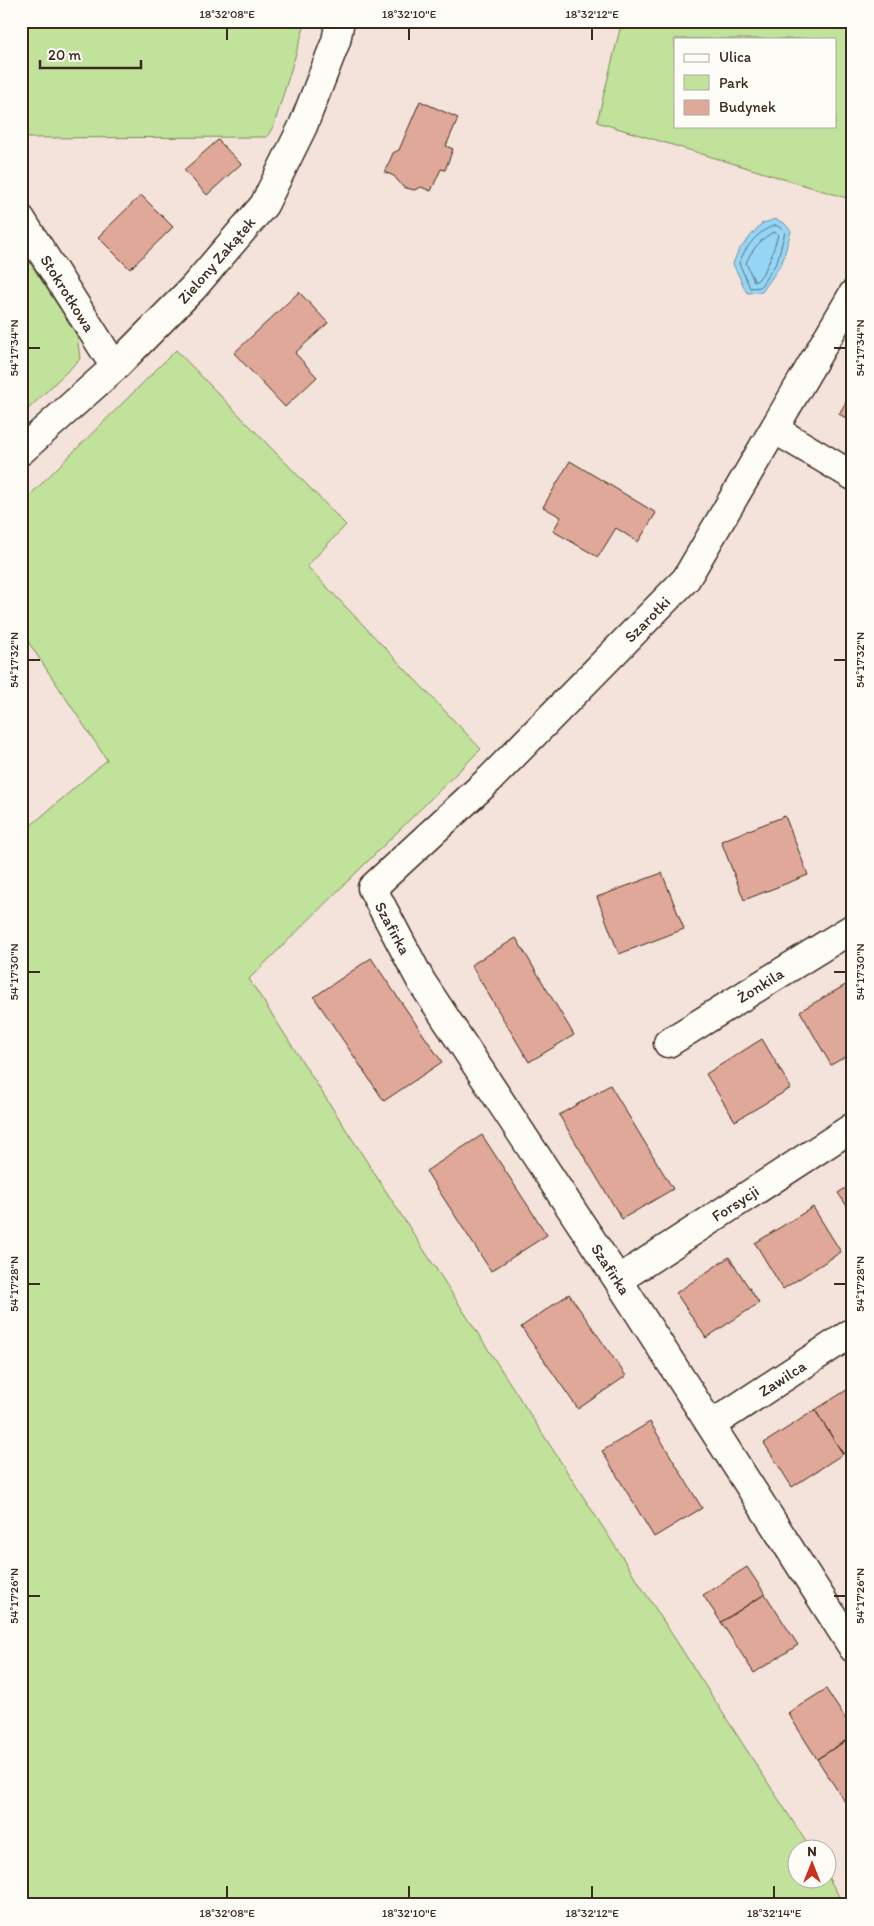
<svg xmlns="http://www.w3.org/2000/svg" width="874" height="1926" viewBox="0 0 874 1926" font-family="Itim,sans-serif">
<rect width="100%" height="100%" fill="#f4e3da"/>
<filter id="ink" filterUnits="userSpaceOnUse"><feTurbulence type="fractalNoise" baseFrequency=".02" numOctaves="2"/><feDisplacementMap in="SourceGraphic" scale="10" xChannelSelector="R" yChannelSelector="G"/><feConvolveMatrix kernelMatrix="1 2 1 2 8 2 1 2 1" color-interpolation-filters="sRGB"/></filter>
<g filter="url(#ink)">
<!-- green -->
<path fill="#c1e29a" stroke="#7e865c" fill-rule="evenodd" d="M 21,21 L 306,21 L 274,125 L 267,137 L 21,138 Z
M 622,21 L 853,21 L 853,200 L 597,122 ZM 675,39 L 835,39 L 835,126 L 675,126 Z
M 21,249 L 77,335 L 80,359 L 21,416 Z
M 176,350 L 346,525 L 307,566 L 481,749 L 249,979 L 810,1848 L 796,1848 L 796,1878 L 826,1878 L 827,1875 L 844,1905 L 21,1905 L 21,834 L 107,760 L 21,631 L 21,504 Z"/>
<!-- water -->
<path fill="#95d6f7" stroke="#7191a0" d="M 775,219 L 784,223 L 791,231 L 782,263 L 762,292 L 747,293 L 733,264 L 738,251 L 761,224 Z"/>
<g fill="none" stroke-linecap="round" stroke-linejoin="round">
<!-- shore -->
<path stroke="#5f6f75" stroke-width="1" d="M 775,225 L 781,228 L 785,232 L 777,262 L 760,287 L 750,288 L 739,263 C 745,247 759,230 775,225 Z
M 774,232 L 778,235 C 772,253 770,266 757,281 L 754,281 L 746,263 C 750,252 763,236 774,232 Z"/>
</g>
<!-- building -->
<path fill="#e0a898" stroke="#3b2a1e" d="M 420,101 L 458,118 L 446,146 L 453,149 L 445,170 L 441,169 L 431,191 L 421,187 L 414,190 L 403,187 L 394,176 L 385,172 L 393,153 L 399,150 Z
M 218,140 L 241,164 L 207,195 L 184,170 Z
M 141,195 L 173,227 L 130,269 L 98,237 Z
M 299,292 L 328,323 L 295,353 L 317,377 L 285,407 L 234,353 Z
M 853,390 L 853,422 L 839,414 Z
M 570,461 L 656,513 L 638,542 L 616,528 L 598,557 L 553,531 L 561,517 L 543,507 Z
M 785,816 L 808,875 L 744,900 L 721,841 Z
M 662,873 L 684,929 L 619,954 L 597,897 Z
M 516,938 L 574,1035 L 529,1062 L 471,965 Z
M 371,958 L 442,1062 L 384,1101 L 314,997 Z
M 849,983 L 853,990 L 853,1052 L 831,1065 L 800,1011 Z
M 762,1039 L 791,1088 L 735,1121 L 706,1074 Z
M 610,1085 L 673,1189 L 622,1219 L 559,1115 Z
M 482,1135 L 547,1235 L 491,1271 L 426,1171 Z
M 853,1183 L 853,1215 L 838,1193 Z
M 813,1207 L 841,1252 L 783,1289 L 755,1243 Z
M 729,1257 L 759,1303 L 706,1338 L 676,1293 Z
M 569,1294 L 626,1376 L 578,1409 L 521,1327 Z
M 853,1386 L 853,1448 L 843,1454 L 815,1410 Z
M 815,1410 L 843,1454 L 792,1487 L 764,1443 Z
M 650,1422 L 702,1508 L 654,1537 L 602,1451 Z
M 747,1567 L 765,1594 L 721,1622 L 703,1595 Z
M 765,1594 L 798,1645 L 754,1673 L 721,1622 Z
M 826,1689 L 853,1730 L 853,1736 L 817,1759 L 788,1713 Z
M 853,1736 L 853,1801 L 847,1805 L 817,1759 Z"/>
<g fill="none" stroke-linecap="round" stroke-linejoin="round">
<!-- street casing -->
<g stroke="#3b2a1e" stroke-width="31">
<path id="street" d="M 21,219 L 115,367
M 853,294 L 686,579 L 490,779 L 372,888 L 421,981 L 618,1280 L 853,1648
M 774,429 L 853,476
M 21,451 L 115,367 L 193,288 L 264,205 L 303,126 L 336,41 L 340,21
M 668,1043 L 853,928
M 618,1280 L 853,1127
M 711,1425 L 853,1332"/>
</g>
<!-- street -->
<use href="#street" stroke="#fdfcf7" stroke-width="28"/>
</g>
</g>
<!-- ticks -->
<path fill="none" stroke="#3b2a1e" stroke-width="2" d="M 227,28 L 227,40M 409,28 L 409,40M 592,28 L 592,40M 28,348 L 40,348M 834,348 L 846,348M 28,660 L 40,660M 834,660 L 846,660M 28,972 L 40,972M 834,972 L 846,972M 28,1284 L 40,1284M 834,1284 L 846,1284M 28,1596 L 40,1596M 834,1596 L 846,1596M 227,1886 L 227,1898M 409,1886 L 409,1898M 592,1886 L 592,1898M 774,1886 L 774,1898"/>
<g text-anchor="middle" stroke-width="5" stroke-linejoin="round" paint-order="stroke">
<!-- street labels -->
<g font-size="16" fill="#3b2a1e" stroke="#fdfcf7">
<text transform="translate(216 260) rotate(-49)" y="6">Zielony Zakątek</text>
<text transform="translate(68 293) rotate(58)" y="6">Stokrotkowa</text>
<text transform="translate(647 619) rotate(-45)" y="6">Szarotki</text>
<text transform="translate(393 928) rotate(62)" y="6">Szafirka</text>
<text transform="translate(760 985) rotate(-32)" y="6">Żonkila</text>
<text transform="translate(735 1203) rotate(-33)" y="6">Forsycji</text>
<text transform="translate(611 1269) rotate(57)" y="6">Szafirka</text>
<text transform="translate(782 1378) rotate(-33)" y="6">Zawilca</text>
</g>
</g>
<!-- margin -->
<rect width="874" height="1926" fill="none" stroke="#fdfcf7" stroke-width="55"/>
<!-- legend -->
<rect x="674" y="38" width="162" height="90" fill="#fdfcf7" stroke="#afa8a0"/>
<rect x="684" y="54" width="25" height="8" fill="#fdfcf7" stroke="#afa8a0"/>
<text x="719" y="62" font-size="15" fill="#3b2a1e">Ulica</text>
<rect x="684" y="75" width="25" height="15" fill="#c1e29a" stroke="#afa8a0"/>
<text x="719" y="88" font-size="15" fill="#3b2a1e">Park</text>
<rect x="684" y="100" width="25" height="15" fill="#e0a898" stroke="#afa8a0"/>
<text x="719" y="112" font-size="15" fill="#3b2a1e">Budynek</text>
<!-- north arrow -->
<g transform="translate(812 1864)"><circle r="24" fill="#fdfcf7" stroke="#afa8a0"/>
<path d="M0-4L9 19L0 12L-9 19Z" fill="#c8321e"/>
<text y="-8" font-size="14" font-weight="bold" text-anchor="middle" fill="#3b2a1e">N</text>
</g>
<!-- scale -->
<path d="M40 60v8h101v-8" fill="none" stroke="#3b2a1e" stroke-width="2.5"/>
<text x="48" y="60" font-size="15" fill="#3b2a1e" stroke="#fdfcf7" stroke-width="4" paint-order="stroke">20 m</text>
<rect x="28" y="28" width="818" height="1870" fill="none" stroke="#3b2a1e" stroke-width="2"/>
<g font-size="12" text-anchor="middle" fill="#3b2a1e">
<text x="227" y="18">18°32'08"E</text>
<text x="409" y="18">18°32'10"E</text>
<text x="592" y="18">18°32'12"E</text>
<text transform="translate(14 348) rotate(-90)" y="4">54°17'34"N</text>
<text transform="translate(860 348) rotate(-90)" y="4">54°17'34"N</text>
<text transform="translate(14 660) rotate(-90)" y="4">54°17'32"N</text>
<text transform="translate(860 660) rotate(-90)" y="4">54°17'32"N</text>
<text transform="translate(14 972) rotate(-90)" y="4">54°17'30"N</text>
<text transform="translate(860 972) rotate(-90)" y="4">54°17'30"N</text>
<text transform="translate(14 1284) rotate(-90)" y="4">54°17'28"N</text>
<text transform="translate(860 1284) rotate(-90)" y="4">54°17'28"N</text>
<text transform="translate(14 1596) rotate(-90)" y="4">54°17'26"N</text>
<text transform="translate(860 1596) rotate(-90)" y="4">54°17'26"N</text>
<text x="227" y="1917">18°32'08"E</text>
<text x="409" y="1917">18°32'10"E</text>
<text x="592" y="1917">18°32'12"E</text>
<text x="774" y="1917">18°32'14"E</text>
</g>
</svg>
